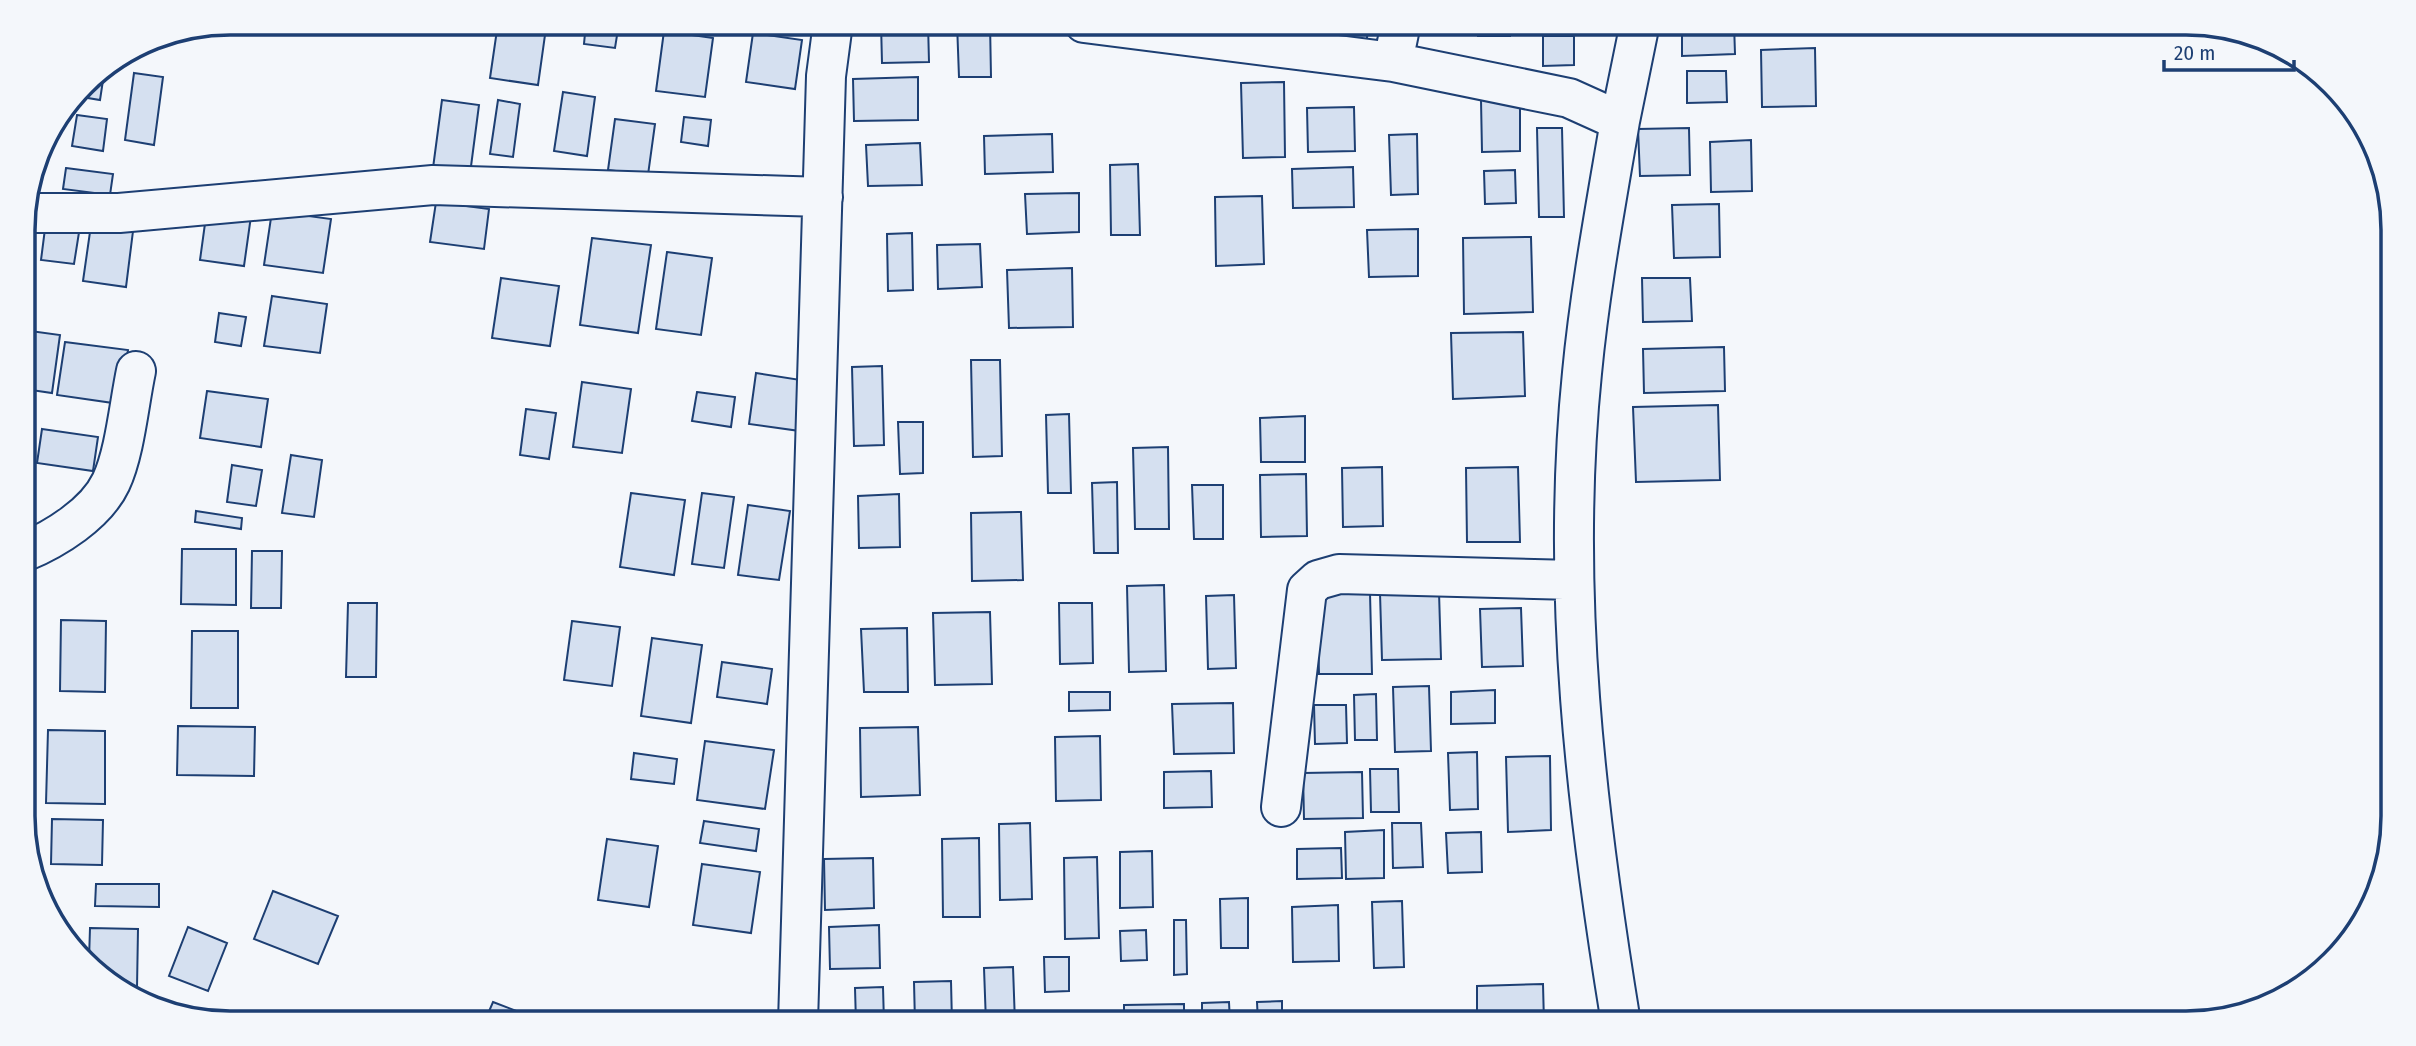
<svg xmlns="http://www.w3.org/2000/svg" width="2416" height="1046" viewBox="0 0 2416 1046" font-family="'Fira Sans Condensed',sans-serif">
<rect width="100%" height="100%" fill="#f4f7fb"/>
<!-- building -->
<path fill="#d5e0f0" stroke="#1d3f73" stroke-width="2" d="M 498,23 L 546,28 L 538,85 L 490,78 Z
M 586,23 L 619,23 L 615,48 L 584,44 Z
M 881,23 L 928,23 L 929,62 L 882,63 Z
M 957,23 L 990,23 L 991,77 L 959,77 Z
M 1225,23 L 1291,23 L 1289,31 Z
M 1319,23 L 1369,23 L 1364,59 L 1315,51 Z
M 1478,23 L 1510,23 L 1510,36 L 1478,36 Z
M 1558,23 L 1599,23 L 1599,25 L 1558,25 Z
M 1682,23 L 1734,23 L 1735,54 L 1682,56 Z
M 664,31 L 713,38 L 705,97 L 656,91 Z
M 753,33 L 802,40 L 795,89 L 746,82 Z
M 1543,36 L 1574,36 L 1574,65 L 1543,66 Z
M 1815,48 L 1816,106 L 1762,107 L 1761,50 Z
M 105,67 L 100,100 L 76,96 L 93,75 Z
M 1687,71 L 1726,71 L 1727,102 L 1687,103 Z
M 134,73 L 163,77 L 154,145 L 125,140 Z
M 918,77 L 918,120 L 854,121 L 853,79 Z
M 1284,82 L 1285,157 L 1243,158 L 1241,83 Z
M 563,92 L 595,97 L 587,156 L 554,151 Z
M 442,100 L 479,105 L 470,174 L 433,168 Z
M 498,100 L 520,104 L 513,157 L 490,154 Z
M 1481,100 L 1520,100 L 1520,151 L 1482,152 Z
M 1354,107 L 1355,151 L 1308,152 L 1307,108 Z
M 77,115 L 107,119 L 103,151 L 72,146 Z
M 684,117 L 711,120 L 708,146 L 681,142 Z
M 615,119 L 655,124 L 648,175 L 608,170 Z
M 1537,128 L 1562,128 L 1564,217 L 1539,217 Z
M 1689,128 L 1690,175 L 1640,176 L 1638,129 Z
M 1052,134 L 1053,172 L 985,174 L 984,136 Z
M 1417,134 L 1418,194 L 1391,195 L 1389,135 Z
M 1751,140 L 1752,191 L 1711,192 L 1710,142 Z
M 920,143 L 922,185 L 868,186 L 866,145 Z
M 1138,164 L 1140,235 L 1111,235 L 1110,165 Z
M 1353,167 L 1354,207 L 1293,208 L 1292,169 Z
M 66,168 L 113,174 L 110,195 L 63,189 Z
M 1515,170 L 1516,203 L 1485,204 L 1484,171 Z
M 1079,193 L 1079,232 L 1027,234 L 1025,194 Z
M 1262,196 L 1264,264 L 1216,266 L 1215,197 Z
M 436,202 L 489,209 L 484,249 L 430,242 Z
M 1719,204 L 1720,257 L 1674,258 L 1672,205 Z
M 207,209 L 251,216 L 244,266 L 200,260 Z
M 272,211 L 331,219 L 323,273 L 264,265 Z
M 46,221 L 80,226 L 74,264 L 41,260 Z
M 91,225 L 133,231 L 126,287 L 83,281 Z
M 23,229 L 31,230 L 26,264 L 23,264 Z
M 1418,229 L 1418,276 L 1369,277 L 1367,230 Z
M 912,233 L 913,290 L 888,291 L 887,234 Z
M 1531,237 L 1533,312 L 1464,314 L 1463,238 Z
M 592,238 L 651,245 L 638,333 L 580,325 Z
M 980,244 L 982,287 L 938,289 L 937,245 Z
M 667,252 L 712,258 L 701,335 L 656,329 Z
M 1072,268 L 1073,327 L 1009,328 L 1007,270 Z
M 501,278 L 559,286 L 550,346 L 492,338 Z
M 1642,278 L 1690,278 L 1692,321 L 1643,322 Z
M 272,296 L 327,304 L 320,353 L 264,346 Z
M 219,313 L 246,317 L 241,346 L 215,342 Z
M 23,330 L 60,335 L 52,393 L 24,389 Z
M 1523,332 L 1525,396 L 1453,399 L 1451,333 Z
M 65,342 L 128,350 L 120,404 L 57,395 Z
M 1724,347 L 1725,391 L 1644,393 L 1643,349 Z
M 971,360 L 1000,360 L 1002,456 L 973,457 Z
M 882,366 L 884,445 L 854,446 L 852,367 Z
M 756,373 L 807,381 L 800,431 L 749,424 Z
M 582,382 L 631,389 L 622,453 L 573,447 Z
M 207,391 L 268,399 L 261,447 L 200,438 Z
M 697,392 L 735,397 L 731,427 L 692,421 Z
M 24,404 L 30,405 L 24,444 Z
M 1718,405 L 1720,480 L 1636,482 L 1633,407 Z
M 526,409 L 556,413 L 549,459 L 520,455 Z
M 1069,414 L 1071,493 L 1048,493 L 1046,415 Z
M 1305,416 L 1305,462 L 1261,462 L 1260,418 Z
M 898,422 L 923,422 L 923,473 L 900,474 Z
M 42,429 L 98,437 L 93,471 L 37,463 Z
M 1168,447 L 1169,529 L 1135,529 L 1133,448 Z
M 291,455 L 322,460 L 314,517 L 282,513 Z
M 232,465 L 262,470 L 256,506 L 227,502 Z
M 1382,467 L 1383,526 L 1343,527 L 1342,468 Z
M 1518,467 L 1520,542 L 1467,542 L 1466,468 Z
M 1306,474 L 1307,536 L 1261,537 L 1260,475 Z
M 24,482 L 30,483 L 24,523 Z
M 1117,482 L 1118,553 L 1094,553 L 1092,483 Z
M 1192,485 L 1223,485 L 1223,539 L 1194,539 Z
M 631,493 L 685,500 L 674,575 L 620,567 Z
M 702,493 L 734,497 L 724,568 L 692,564 Z
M 899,494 L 900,547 L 859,548 L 858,496 Z
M 748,505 L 790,511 L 779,580 L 738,575 Z
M 196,511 L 242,518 L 241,529 L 195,522 Z
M 1021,512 L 1023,580 L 972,581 L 971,513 Z
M 182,549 L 236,549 L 236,605 L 181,604 Z
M 252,551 L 282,551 L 281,608 L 251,608 Z
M 1164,585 L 1166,671 L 1129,672 L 1127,586 Z
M 1439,592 L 1441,659 L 1382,660 L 1380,593 Z
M 1370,593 L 1372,674 L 1319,674 L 1317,594 Z
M 1234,595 L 1236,668 L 1208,669 L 1206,596 Z
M 348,603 L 377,603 L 376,677 L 346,677 Z
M 1059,603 L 1092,603 L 1093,663 L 1060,664 Z
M 1521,608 L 1523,666 L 1482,667 L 1480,609 Z
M 990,612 L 992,684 L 935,685 L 933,613 Z
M 61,620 L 106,621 L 105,692 L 60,691 Z
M 572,621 L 620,627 L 612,686 L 564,680 Z
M 907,628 L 908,692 L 864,692 L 861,629 Z
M 192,631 L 238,631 L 238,708 L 191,708 Z
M 652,638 L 702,645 L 691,723 L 641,716 Z
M 722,662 L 772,669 L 767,704 L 717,697 Z
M 1429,686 L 1431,751 L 1395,752 L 1393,687 Z
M 1495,690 L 1495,723 L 1451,724 L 1451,692 Z
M 1069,692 L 1110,692 L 1110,710 L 1069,711 Z
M 1376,694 L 1377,740 L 1355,740 L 1354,695 Z
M 1233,703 L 1234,753 L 1174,754 L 1172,704 Z
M 1314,705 L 1346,705 L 1347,743 L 1315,744 Z
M 178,726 L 255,727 L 254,776 L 177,775 Z
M 918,727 L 920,795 L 861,797 L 860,728 Z
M 48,730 L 105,731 L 105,804 L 46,803 Z
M 1100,736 L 1101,800 L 1056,801 L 1055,737 Z
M 705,741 L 774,750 L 765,809 L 697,800 Z
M 1477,752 L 1478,809 L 1450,810 L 1448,753 Z
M 634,753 L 677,759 L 674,784 L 631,779 Z
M 1550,756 L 1551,830 L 1508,832 L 1506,757 Z
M 1370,769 L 1398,769 L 1399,812 L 1371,812 Z
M 1211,771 L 1212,807 L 1164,808 L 1164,772 Z
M 1362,772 L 1363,818 L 1304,819 L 1303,773 Z
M 52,819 L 103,820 L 102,865 L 51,864 Z
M 704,821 L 759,829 L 756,851 L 700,843 Z
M 1030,823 L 1032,899 L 1000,900 L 999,824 Z
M 1392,823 L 1421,823 L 1423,867 L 1393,868 Z
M 1384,830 L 1384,878 L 1346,879 L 1345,832 Z
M 1481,832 L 1482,872 L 1448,873 L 1446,833 Z
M 979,838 L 980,917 L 943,917 L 942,839 Z
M 607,839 L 658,846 L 649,907 L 598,900 Z
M 1341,848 L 1342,878 L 1297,879 L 1297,849 Z
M 1152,851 L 1153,907 L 1120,908 L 1120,852 Z
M 1097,857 L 1099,938 L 1065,939 L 1064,858 Z
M 873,858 L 874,908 L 825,910 L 824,859 Z
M 702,864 L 760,872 L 751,933 L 693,925 Z
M 96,884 L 159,884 L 159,907 L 95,906 Z
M 273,891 L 338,916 L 318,964 L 254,939 Z
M 1248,898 L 1248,948 L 1221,948 L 1220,899 Z
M 1402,901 L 1404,967 L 1374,968 L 1372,902 Z
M 1338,905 L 1339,961 L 1293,962 L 1292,907 Z
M 1174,920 L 1186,920 L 1187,974 L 1174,975 Z
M 879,925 L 880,968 L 830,969 L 829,927 Z
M 188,927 L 227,943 L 208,991 L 169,976 Z
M 90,928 L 138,929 L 137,988 L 125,988 L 89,960 Z
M 1146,930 L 1147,960 L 1121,961 L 1120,931 Z
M 1044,957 L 1069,957 L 1069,991 L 1045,992 Z
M 1013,967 L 1015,1023 L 986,1023 L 984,968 Z
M 951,981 L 952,1023 L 915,1023 L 914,982 Z
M 1543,984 L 1544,1023 L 1477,1023 L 1477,986 Z
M 883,987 L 884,1023 L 856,1023 L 855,988 Z
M 1282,1001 L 1282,1023 L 1258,1023 L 1257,1002 Z
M 493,1002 L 548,1023 L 484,1023 Z
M 1229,1002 L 1230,1023 L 1202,1023 L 1202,1003 Z
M 1184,1004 L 1184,1023 L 1124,1023 L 1124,1005 Z
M 1108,1016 L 1108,1023 L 1069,1023 L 1069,1017 Z"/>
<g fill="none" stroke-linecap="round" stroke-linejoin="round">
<!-- minor casing -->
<g stroke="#1d3f73" stroke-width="42">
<path id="minor" d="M 1084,23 L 1393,62
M 1401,23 L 1393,62 L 1569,98 L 1620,121 C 1606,204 1590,289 1582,373 C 1560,589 1586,810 1621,1023
M 1620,121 L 1640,23
M 24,213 L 119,213 L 433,185 L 823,197
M 24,552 C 55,539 96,514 111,482 C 125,452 129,404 136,371
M 1281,807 L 1307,590 L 1318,580 L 1339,574 L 1574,580
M 798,1023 L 826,76 L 833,23"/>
</g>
<!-- minor -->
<use href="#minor" stroke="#f4f7fb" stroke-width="38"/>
</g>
<!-- crop -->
<path d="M0 0H2416V1046H0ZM230 35H2186A195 195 0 0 1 2381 230V816A195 195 0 0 1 2186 1011H230A195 195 0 0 1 35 816V230A195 195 0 0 1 230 35Z" fill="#f4f7fb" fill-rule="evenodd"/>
<path fill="none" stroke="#1d3f73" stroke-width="3.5" d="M230 35H2186A195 195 0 0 1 2381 230V816A195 195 0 0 1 2186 1011H230A195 195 0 0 1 35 816V230A195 195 0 0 1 230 35Z"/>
<!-- scale -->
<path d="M2164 60v10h130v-10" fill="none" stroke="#1d3f73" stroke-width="3.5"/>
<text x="2174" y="60" font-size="21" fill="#1d3f73" stroke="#f4f7fb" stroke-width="5" paint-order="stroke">20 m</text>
</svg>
